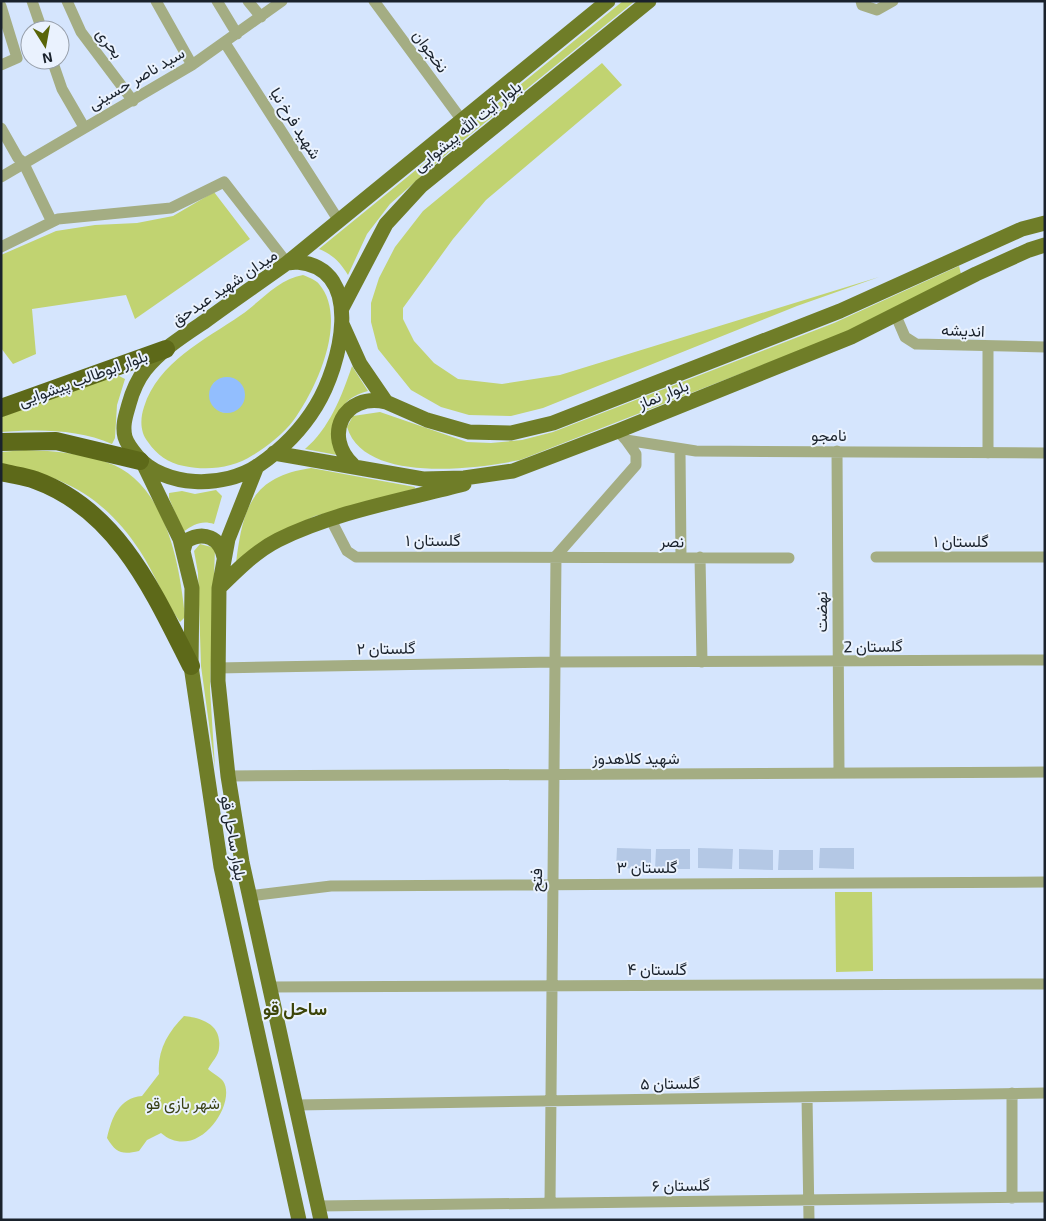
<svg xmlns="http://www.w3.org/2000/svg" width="1046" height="1221" viewBox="0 0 1046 1221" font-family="'Exo 2',Vazirmatn,sans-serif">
<rect width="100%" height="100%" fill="#d5e5fd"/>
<!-- green -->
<path fill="#c1d371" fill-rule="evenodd" d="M 623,1 L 635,1 L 450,151 L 390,204 L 367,234 L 348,275 C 340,262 333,255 319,249 Z
M 602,63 L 622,85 L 486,200 L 453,239 L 403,308 L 403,319 L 414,341 L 434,363 L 458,379 L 502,384 L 560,375 L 879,277 L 797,306 L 543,408 L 511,416 L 469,415 L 441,407 L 411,390 L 378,349 L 371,322 L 371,303 L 379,278 L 395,247 L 423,211 Z
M 214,192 L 250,239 L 135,319 L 126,295 L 32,309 L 36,354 L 13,364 L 1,348 L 1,255 L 56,231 L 95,225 L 137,223 L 173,216 Z
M 959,266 L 961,274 L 847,332 L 520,460 C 476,469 364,484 347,427 L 353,416 L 380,412 L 467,442 L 491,443 L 522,440 L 553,432 L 834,323 Z
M 303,275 C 308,277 316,280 319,284 C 349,319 316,390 293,421 C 283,434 268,446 253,455 C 233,468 208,471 184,466 C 168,463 157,455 148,442 C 140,432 140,419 144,407 C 158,362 205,340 241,315 C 260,302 278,279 303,275 ZM 223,378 L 229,378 L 244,394 C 243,407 234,414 221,412 L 211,388 L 214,383 Z
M 352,366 L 368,391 C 332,401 337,424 337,455 L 305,449 C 329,429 342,396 352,366 Z
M 117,375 L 125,379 L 117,405 L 115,438 L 112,444 C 79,429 37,429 1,432 L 1,417 Z
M 25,450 C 55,451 86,453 114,465 C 167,489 180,566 185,617 L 180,622 C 164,600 155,574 140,551 C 105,498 64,474 1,466 L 1,452 Z
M 311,468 L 415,487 L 414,491 L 315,516 L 282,532 L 236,563 C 243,508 251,477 311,468 Z
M 216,490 L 222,496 L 214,524 C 202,520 194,524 183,532 L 169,498 L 169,493 L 182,491 L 195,494 Z
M 200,544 L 215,548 L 210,689 L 215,768 L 201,666 L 198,573 L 194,551 Z
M 872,892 L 873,971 L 836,972 L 835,892 Z
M 184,1016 C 203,1018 222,1025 219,1048 C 219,1055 211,1063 208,1069 C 212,1073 220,1077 223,1081 C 238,1103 197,1164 161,1133 L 147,1140 L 139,1151 C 122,1155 116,1153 107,1138 C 112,1117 119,1098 142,1096 L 159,1074 C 157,1051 168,1032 184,1016 Z"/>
<!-- water -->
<path fill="#92befe" d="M209 395a18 18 0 1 1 36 0a18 18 0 1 1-36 0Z"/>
<!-- building -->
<path fill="#b4c8e5" d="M 617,848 L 651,849 L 651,869 L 616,868 Z
M 698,848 L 733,849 L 732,869 L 698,868 Z
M 820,848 L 854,848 L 854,869 L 819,868 Z
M 656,849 L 690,849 L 690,869 L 655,869 Z
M 739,849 L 773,850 L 773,870 L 739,869 Z
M 779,850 L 813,850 L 813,870 L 778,870 Z"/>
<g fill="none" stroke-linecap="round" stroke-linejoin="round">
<!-- minor -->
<path stroke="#a4ad83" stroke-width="11" d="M 32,1 L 42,30
M 67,1 L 81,32 L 133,101
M 156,1 L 192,65
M 217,1 L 237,34
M 248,1 L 261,17
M 374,1 L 461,119
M 861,1 L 862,5 L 877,10 L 893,1
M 1,6 L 17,58 L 1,65
M 225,43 L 339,221
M 52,60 L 62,89 L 84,127
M 1,128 L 18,158 L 23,162 L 52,222
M 1,177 L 192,65 L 282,1
M 1,247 L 58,219 L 171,208 L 224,182 L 287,263
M 896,316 L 905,337 L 916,344 L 1045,347
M 988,347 L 988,453
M 618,431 L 626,440 L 696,451 L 1045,453
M 680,450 L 681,557
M 837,451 L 839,773
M 331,520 L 347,551 L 356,557 L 789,558
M 556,556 L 636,465 L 636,454 L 626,440
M 700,557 L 702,662
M 876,557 L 1045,557
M 218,668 L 555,662 L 1045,660
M 228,776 L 1045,772
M 249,896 L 331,886 L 1045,882
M 270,987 L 1045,984
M 1012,1093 L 1012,1198
M 807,1097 L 809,1220
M 296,1105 L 1045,1093
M 550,1203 L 556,556
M 318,1206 L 1045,1197"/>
<!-- major -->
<path stroke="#6f7d28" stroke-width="15" d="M 297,262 C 367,268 340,367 316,406 C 302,429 281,450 259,465 C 224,489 164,488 137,456 C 132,450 127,444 125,437 C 122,425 126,415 129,404 C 132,393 138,379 145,370 C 161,350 183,336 204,322 C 231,302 259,283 287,263 Z
M 287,263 L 608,1
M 342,308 L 386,224 L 421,186 L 649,1
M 342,324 L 360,364 L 386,402 L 427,420 L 469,432 L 511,433 L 553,423 L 840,311 L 1022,229 L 1045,223
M 274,453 L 423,479 L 464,478 L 513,471 L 618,431 L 851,337 L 976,274 L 1029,250 L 1045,245
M 144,465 L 180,539 L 192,588 L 191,666 L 221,867 L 299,1220
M 353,465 C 322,436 344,392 386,402
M 257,466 L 228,539 L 219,588 L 218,681 L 228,776 L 242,862 L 321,1220
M 183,551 L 186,541 C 204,530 220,538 224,557
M 219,588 C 236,571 256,551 278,540 C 334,512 403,500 464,484"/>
<!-- highway -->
<path stroke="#5d6919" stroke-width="18" d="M 1,408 L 166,349
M 1,442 L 56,441 L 140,461
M 1,472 C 12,475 24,476 35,480 C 118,510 154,593 191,666"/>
</g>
<g text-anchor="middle" stroke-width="4" stroke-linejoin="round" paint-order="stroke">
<!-- street labels -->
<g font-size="16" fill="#1a222c" stroke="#eaf2fe">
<text transform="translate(110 43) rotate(53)" y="6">بحری</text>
<text transform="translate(431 51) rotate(54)" y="6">نخجوان</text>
<text transform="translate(136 78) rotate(-30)" y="6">سید ناصر حسینی</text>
<text transform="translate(296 123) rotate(58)" y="6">شهید فرخ نیا</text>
<text transform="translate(467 126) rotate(-39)" y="6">بلوار آیت الله پیشوایی</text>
<text transform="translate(224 287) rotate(-34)" y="6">میدان شهید عبدحق</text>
<text transform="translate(963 330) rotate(2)" y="6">اندیشه</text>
<text transform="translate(83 378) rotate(-20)" y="6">بلوار ابوطالب پیشوایی</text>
<text transform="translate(663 394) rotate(-22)" y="6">بلوار نماز</text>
<text x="829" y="441">نامجو</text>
<text x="433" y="546">گلستان ۱</text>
<text transform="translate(672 541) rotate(1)" y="6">نصر</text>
<text x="961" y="547">گلستان ۱</text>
<text transform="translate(821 612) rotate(-90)" y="6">نهضت</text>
<text transform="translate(873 646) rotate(-1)" y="6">گلستان 2</text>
<text transform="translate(386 648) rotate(-1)" y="6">گلستان ۲</text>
<text x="636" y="764">شهید کلاهدوز</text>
<text transform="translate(234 838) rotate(80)" y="6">بلوار ساحل قو</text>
<text x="647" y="873">گلستان ۳</text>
<text transform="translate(536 880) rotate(-89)" y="6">فتح</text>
<text x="657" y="975">گلستان ۴</text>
<text transform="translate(670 1083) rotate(-1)" y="6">گلستان ۵</text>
<text transform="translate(681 1185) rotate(-1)" y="6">گلستان ۶</text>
</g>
<!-- park labels -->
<g font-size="16" fill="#394015" stroke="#eaf2fe">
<text x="183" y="1109">شهر بازی قو</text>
</g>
<!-- neighbourhood labels -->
<g font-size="18" font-weight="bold" fill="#3c4408" stroke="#eaf2fe">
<text x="295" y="1015">ساحل قو</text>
</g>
</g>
<!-- border -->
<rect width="1046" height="1221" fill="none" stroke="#1a222c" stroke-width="5"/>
<!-- north arrow -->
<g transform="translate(45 45) rotate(169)"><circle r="24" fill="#eaf2fe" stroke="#979faa"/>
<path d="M0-4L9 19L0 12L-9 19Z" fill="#596509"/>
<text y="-8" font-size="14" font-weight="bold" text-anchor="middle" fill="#1a222c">N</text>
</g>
</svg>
